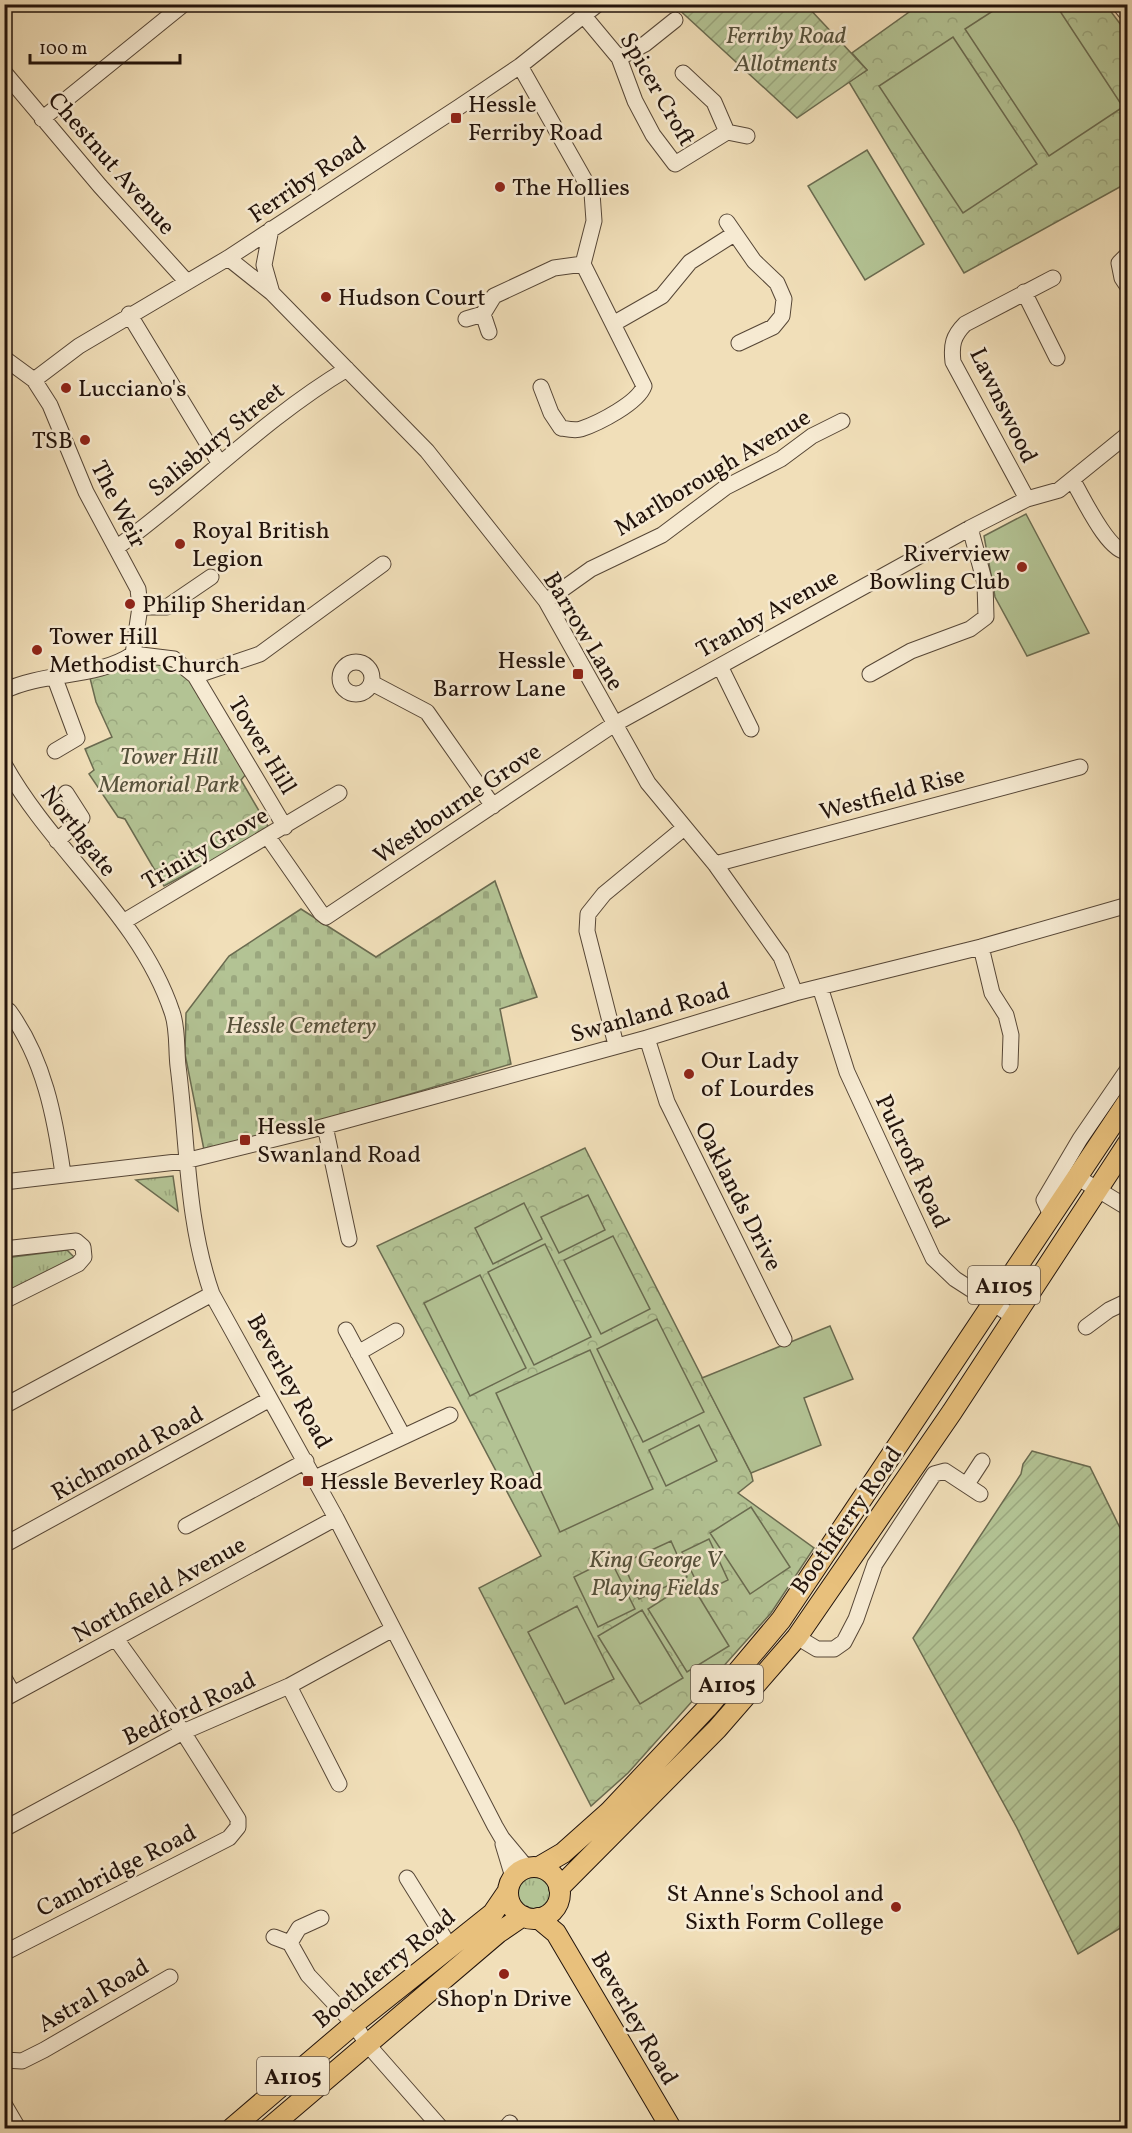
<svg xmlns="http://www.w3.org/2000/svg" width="1132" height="2133" viewBox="0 0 1132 2133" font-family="Vollkorn,serif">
<defs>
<pattern id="grass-tufts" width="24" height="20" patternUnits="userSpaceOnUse" patternTransform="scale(1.5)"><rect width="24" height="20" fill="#b3c394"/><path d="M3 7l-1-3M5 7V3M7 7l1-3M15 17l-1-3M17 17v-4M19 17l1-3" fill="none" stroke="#9aa77e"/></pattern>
<pattern id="forest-crowns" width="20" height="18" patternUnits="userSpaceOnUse" patternTransform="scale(1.5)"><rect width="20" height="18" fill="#b3c394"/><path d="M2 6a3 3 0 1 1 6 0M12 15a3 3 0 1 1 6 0" fill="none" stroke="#9aa77e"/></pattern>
<pattern id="cemetery-stones" width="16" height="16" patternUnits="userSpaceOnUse" patternTransform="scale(1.5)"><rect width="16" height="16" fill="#b3c394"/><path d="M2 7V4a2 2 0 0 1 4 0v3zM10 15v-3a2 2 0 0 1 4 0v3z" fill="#9aa77e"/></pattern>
<pattern id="garden-furrows" width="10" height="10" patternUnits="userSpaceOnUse" patternTransform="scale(1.5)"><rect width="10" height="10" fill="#b3c394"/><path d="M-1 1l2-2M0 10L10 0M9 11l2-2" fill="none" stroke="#9aa77e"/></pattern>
</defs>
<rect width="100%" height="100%" fill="#f1dfb9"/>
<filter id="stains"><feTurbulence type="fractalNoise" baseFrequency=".00333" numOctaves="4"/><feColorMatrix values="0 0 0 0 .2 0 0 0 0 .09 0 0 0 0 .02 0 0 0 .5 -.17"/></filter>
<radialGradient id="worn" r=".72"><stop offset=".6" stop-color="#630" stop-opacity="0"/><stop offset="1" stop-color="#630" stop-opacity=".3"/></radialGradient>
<!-- grass -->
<path fill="url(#grass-tufts)" stroke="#6a6b50" stroke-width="1.5" d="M 173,1176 L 178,1211 L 136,1180 Z
M 67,1250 L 74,1257 L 5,1296 L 5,1258 Z
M516 1892a18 18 0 1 1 36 0a18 18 0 1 1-36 0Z"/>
<!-- forest -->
<path fill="url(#forest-crowns)" stroke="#6a6b50" stroke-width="1.5" d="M 919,5 L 1106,5 L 1127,33 L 1127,183 L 964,273 L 849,82 L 867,70 L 852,53 Z
M 148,662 L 179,666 L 204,698 L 247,773 L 241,780 L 269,828 L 265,832 L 164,886 L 125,819 L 118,817 L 89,774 L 94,770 L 85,749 L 112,737 L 96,702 L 90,678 Z
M 585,1148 L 751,1473 L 753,1481 L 738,1493 L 814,1548 L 771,1613 L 628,1773 L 591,1806 L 479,1588 L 541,1556 L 377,1246 Z"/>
<!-- cemetery -->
<path fill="url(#cemetery-stones)" stroke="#6a6b50" stroke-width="1.5" d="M 495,881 L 537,997 L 500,1009 L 511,1064 L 205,1155 L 185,1054 L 186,1013 L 229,956 L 301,909 L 376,957 Z"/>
<!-- garden -->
<path fill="url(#garden-furrows)" stroke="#6a6b50" stroke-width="1.5" d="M 674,5 L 806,5 L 867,70 L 797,118 Z
M 1032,1451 L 1090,1467 L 1127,1542 L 1127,1924 L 1078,1954 L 1017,1828 L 913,1638 L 1021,1474 L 1023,1464 Z"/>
<!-- pitch -->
<path fill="#b3c394" stroke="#6a6b50" stroke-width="1.5" d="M 1002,5 L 1056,5 L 1123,107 L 1049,156 L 965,29 Z
M 953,37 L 1037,164 L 963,213 L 879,86 Z
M 867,150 L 924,244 L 865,280 L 808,186 Z
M 1026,514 L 1089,633 L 1027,656 L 995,597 L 984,536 Z
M 588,1195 L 605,1230 L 559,1253 L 541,1217 Z
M 524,1203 L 542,1239 L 493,1264 L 475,1228 Z
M 613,1236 L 650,1309 L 601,1334 L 564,1260 Z
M 545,1244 L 591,1337 L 534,1365 L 488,1272 Z
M 480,1275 L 526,1368 L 470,1396 L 424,1303 Z
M 657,1319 L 704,1412 L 643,1442 L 597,1349 Z
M 830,1326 L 853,1379 L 804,1398 L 821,1445 L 751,1473 L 702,1378 Z
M 590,1350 L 653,1489 L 560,1532 L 496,1393 Z
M 699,1425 L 717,1461 L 666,1486 L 649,1450 Z
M 751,1507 L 790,1567 L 750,1594 L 710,1533 Z
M 709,1539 L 728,1580 L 702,1593 L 682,1552 Z
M 671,1541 L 687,1577 L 639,1599 L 623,1563 Z
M 610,1559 L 635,1609 L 598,1627 L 574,1577 Z
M 690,1582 L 729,1646 L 687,1672 L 648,1609 Z
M 577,1606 L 614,1679 L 565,1704 L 528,1632 Z
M 642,1610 L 683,1678 L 640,1704 L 598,1636 Z"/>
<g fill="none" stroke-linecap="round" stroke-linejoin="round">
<!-- minor casing -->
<g stroke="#564636" stroke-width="17">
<path id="minor" d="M 1119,4 L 1128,15
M 584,16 L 619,58 L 635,101 L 653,135 L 675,164 L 727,132 L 714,102 L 683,73
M 619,58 L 645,44 L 675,20
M 520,66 L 592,193 L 594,221 L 583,264 L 644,386 C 638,403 599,423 581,429 C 575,431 567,429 561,428 L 551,413 L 541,387
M 4,72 L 100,186 L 187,282
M 42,119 L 184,4
M 727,132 L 747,136
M 727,222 L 754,261 L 777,283 L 784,299 L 782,316 L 773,327 L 739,343
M 271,229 L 264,265 L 272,293
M 1128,254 L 1119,263 L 1122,278 L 1128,287
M 228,258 L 272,293 L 427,451 L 546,601 L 648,783 L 715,864 L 781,957 L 795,993
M 1024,292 L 1057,358
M 129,314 L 220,464
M 483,314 L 494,296 L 554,268 L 583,264
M 466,319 L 483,314 L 489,332
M 613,324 L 662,296 L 690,262 L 734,234
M 4,358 L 34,380 L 50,405 L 86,492 L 138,589 L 140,607 L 133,654
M 34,380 L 79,346 L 228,258 L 459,107 L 520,66 L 598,4
M 1073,481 C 1083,497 1108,553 1128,552
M 1027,499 L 953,362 C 951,345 953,336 965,324 L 1053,278
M 116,548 C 195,491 263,419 347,369
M 546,601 L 591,569 L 662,535 L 726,487 L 781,459 L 812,436 L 842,421
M 140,607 L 167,607 L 211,577
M340 678a16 16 0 1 1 32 0a16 16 0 1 1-32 0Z
M 720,666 L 751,729
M 870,674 L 911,651 L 970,629 L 986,617 L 985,583 L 970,528
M 54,676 L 77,738 L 55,751
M 195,676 L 260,654 L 383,564
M 372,683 L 427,712 L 493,806
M 4,691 C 44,671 96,679 133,654 L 174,659 L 195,676 L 285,827
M 4,764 C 52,851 140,916 172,1012 C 178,1028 176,1049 178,1066 C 188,1143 186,1220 212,1294 L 336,1518 L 495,1826 L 502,1838 L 527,1868
M 268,837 L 321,913 L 326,917 L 613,725 L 970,528 L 1027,499 L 1059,490 L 1128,434
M 57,841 L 82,818 L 66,793
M 715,864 L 1080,767
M 123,922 L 339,793
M 981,947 L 992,993 L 1006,1015 L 1011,1035 L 1010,1065
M 820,987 L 847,1072 L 933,1258 L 955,1279 L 1014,1317
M 4,1011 L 9,1011 C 44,1059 55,1117 63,1174
M 647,1038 L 667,1102 L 784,1339
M 616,1045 L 587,931 L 588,914 L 604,894 L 684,828
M 325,1126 L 349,1239
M 1077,1177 L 1128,1208
M 4,1182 L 185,1161 L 311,1130 L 647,1038 L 795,993 L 981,947 L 1128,905
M 1051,1215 L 1044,1200 L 1080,1139 L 1128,1069
M 4,1249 L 76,1241 L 83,1247 L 84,1257 L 78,1264 L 4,1301
M 1086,1327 L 1109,1310 L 1128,1301
M 346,1330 L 403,1436
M 358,1353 L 396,1331
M 4,1406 L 212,1294
M 315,1478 L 450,1415
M 967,1484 L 982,1461
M 186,1526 L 306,1461
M 4,1545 L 270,1399
M 797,1637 L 817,1649 L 834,1649 L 844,1642 L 856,1619 L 875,1564 L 934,1474 L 945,1471 L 980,1494
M 4,1678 L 13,1694
M 289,1686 L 339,1784
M 4,1699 L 336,1518
M 4,1829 L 183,1732 L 289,1686 L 393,1629
M 503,1844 L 513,1877
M 407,1878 L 450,1947
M 321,1918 L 299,1928 L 290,1943 L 308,1975 L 354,2024 L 368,2045 L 441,2128
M 274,1937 L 290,1943
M 4,1953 L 229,1838 L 238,1827 L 238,1819 L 183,1732 L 116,1639
M 4,2060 L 22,2061 L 44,2050 L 170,1977
M 4,2104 L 18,2128
M 506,2128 L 510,2123"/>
</g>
<!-- major casing -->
<g stroke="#22130b" stroke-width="22">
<path id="major" d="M 539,1867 L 563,1853 L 609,1812 L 707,1708 L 781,1620 L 1128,1101
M508 1893a26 26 0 1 1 52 0a26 26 0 1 1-52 0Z
M 559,1888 L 717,1729 L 797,1637 L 952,1412 L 1128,1143
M 538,1918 L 556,1933 L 671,2128
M 232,2128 L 354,2024 L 493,1913 L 508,1891
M 269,2128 L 498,1933 L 523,1916"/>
</g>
<!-- minor -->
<use href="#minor" stroke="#f6ead2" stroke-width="15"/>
<!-- major -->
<use href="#major" stroke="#e8c07c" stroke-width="20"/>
</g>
<!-- markers -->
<g fill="#8f2418" stroke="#f6ead2" stroke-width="2">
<rect x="450" y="112" width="12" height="12" rx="3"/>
<circle cx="500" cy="187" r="6"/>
<circle cx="326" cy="297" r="6"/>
<circle cx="66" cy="388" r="6"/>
<circle cx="85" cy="440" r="6"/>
<circle cx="180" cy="544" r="6"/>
<circle cx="1022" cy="567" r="6"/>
<circle cx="130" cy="604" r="6"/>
<circle cx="37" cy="650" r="6"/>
<rect x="572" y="668" width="12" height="12" rx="3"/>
<circle cx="689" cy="1074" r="6"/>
<rect x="239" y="1134" width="12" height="12" rx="3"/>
<rect x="302" y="1475" width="12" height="12" rx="3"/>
<circle cx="896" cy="1907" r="6"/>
<circle cx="504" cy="1974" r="6"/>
</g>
<g text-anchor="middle" stroke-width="5" stroke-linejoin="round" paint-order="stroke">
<!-- shield labels -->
<g fill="#f6ead2" stroke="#625447" stroke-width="1.5">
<rect x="968" y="1266" width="72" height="38" rx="4.5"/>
<rect x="691" y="1665" width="72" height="38" rx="4.5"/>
<rect x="257" y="2057" width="72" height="38" rx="4.5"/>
</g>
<g font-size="22" font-weight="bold" fill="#22130b">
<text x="1004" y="1293">A1105</text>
<text x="727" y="1692">A1105</text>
<text x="293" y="2084">A1105</text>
</g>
<!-- park labels -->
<g font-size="24" font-style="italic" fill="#55513b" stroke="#f6ead2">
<text x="786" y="43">Ferriby Road<tspan x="786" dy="28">Allotments</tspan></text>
<text x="169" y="764">Tower Hill<tspan x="169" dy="28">Memorial Park</tspan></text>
<text x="301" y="1033">Hessle Cemetery</text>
<text x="655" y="1567">King George V<tspan x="655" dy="28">Playing Fields</tspan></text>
</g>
<!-- street labels -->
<g font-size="24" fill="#22130b" stroke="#f6ead2">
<text transform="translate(658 89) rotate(60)" y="8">Spicer Croft</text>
<text transform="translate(112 163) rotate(49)" y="8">Chestnut Avenue</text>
<text transform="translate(307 179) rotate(-34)" y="8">Ferriby Road</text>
<text transform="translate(1004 405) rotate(64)" y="8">Lawnswood</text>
<text transform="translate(216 439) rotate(-39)" y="8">Salisbury Street</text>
<text transform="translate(712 472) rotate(-31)" y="8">Marlborough Avenue</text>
<text transform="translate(119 504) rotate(63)" y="8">The Weir</text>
<text transform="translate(767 613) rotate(-29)" y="8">Tranby Avenue</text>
<text transform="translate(584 631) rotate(59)" y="8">Barrow Lane</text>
<text transform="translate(263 745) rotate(59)" y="8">Tower Hill</text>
<text transform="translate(892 793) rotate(-15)" y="8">Westfield Rise</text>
<text transform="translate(457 803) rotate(-34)" y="8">Westbourne Grove</text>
<text transform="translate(79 831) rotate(52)" y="8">Northgate</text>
<text transform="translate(205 848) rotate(-30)" y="8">Trinity Grove</text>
<text transform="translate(650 1012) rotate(-16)" y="8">Swanland Road</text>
<text transform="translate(913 1161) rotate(65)" y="8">Pulcroft Road</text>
<text transform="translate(739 1196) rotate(63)" y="8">Oaklands Drive</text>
<text transform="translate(290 1381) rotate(61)" y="8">Beverley Road</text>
<text transform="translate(127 1453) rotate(-29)" y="8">Richmond Road</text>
<text transform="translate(846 1520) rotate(-55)" y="8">Boothferry Road</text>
<text transform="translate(159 1589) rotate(-29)" y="8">Northfield Avenue</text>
<text transform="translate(189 1708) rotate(-25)" y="8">Bedford Road</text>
<text transform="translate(116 1870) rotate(-27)" y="8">Cambridge Road</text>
<text transform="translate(384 1968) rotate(-39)" y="8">Boothferry Road</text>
<text transform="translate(93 1995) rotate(-30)" y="8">Astral Road</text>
<text transform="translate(635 2018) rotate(60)" y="8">Beverley Road</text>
</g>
<!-- poi labels -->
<g font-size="24" fill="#22130b" stroke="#f6ead2" text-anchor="start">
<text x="468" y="112">Hessle<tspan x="468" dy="28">Ferriby Road</tspan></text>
<text x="512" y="195">The Hollies</text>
<text x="338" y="305">Hudson Court</text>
<text x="78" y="396">Lucciano's</text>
<text x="73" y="448" text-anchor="end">TSB</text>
<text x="192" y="538">Royal British<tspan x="192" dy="28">Legion</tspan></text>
<text x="1010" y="561" text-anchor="end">Riverview<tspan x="1010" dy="28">Bowling Club</tspan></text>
<text x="142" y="612">Philip Sheridan</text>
<text x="49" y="644">Tower Hill<tspan x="49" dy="28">Methodist Church</tspan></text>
<text x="566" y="668" text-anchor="end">Hessle<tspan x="566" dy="28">Barrow Lane</tspan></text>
<text x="701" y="1068">Our Lady<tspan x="701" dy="28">of Lourdes</tspan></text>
<text x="257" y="1134">Hessle<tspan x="257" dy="28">Swanland Road</tspan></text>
<text x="320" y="1489">Hessle Beverley Road</text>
<text x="884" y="1901" text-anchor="end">St Anne's School and<tspan x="884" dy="28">Sixth Form College</tspan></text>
<text x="504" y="2006" text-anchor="middle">Shop'n Drive</text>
</g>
</g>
<!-- margin -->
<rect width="1132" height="2133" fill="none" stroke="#f1dfb9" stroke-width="24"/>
<rect x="6" y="6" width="1120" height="2121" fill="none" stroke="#22130b" stroke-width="3"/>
<rect x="12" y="12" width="1108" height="2109" fill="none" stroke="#22130b" stroke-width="1.5"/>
<!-- scale -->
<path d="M30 54v9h150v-9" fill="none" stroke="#22130b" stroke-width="3"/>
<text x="39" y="54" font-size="18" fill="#22130b" stroke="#f6ead2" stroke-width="4.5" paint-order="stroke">100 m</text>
<rect width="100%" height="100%" filter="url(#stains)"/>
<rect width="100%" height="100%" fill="url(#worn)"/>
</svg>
